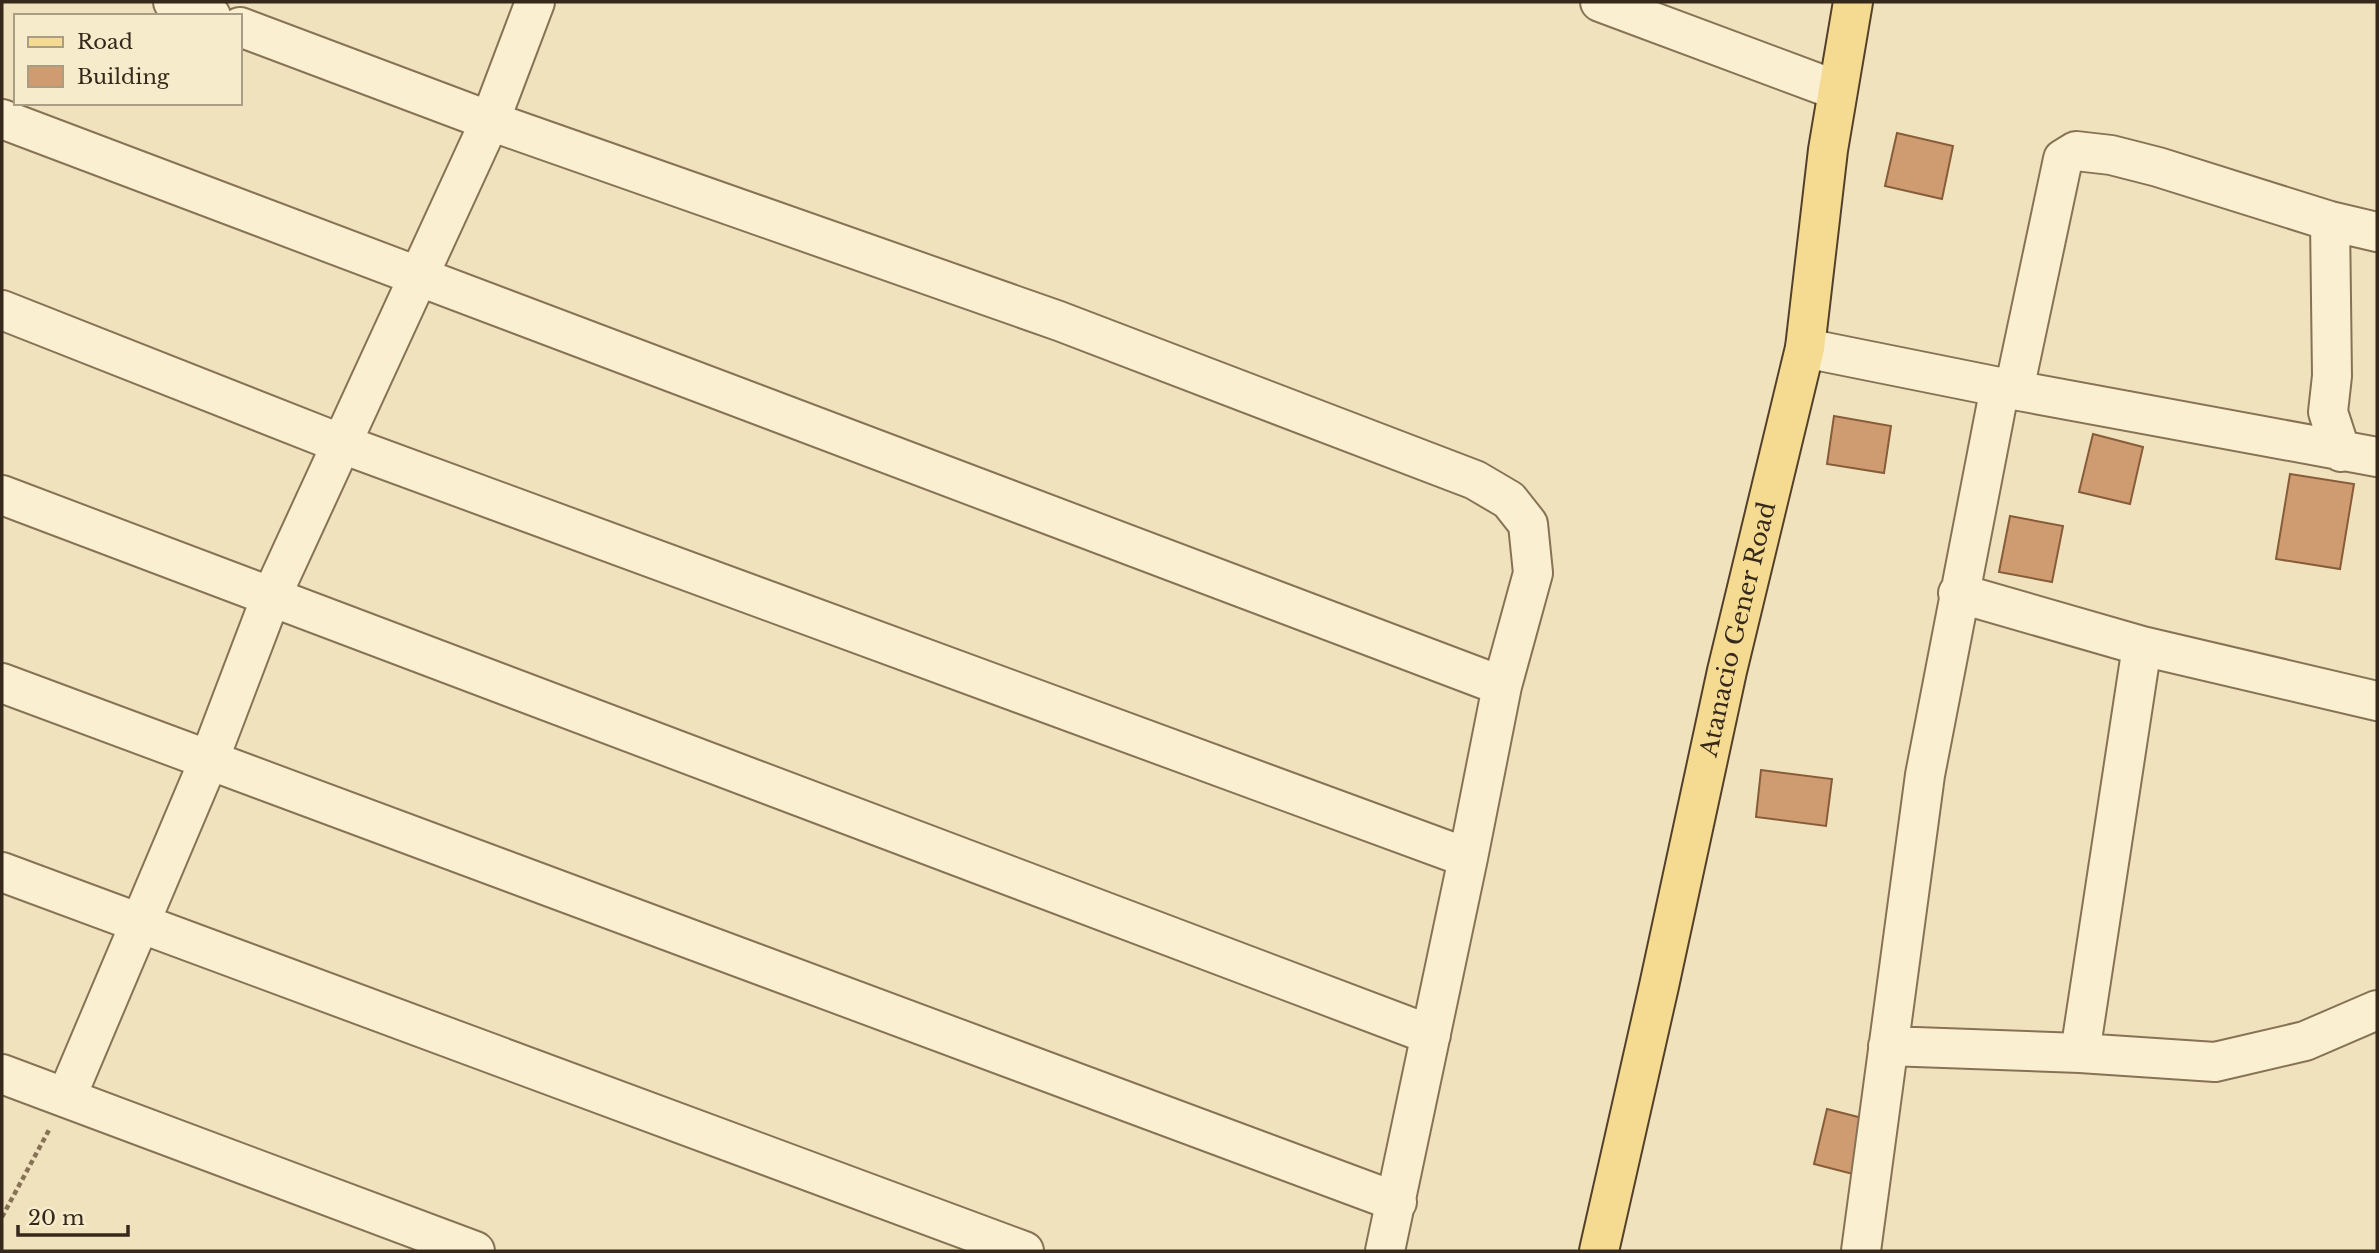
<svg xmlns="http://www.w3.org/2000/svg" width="2379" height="1253" viewBox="0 0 2379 1253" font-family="'Libre Baskerville',serif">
<rect width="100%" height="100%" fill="#efe2bc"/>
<!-- building -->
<path fill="#cf9c71" stroke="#875c3a" stroke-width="2" d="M 1897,133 L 1953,146 L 1942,199 L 1885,186 Z
M 1834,416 L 1891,426 L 1884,473 L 1827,464 Z
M 2093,434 L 2143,447 L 2130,504 L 2079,492 Z
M 2290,474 L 2354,484 L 2340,569 L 2276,559 Z
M 2010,516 L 2063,526 L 2052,582 L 1999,572 Z
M 1761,770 L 1832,779 L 1826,826 L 1756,817 Z
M 1827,1109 L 1870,1120 L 1857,1175 L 1814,1164 Z"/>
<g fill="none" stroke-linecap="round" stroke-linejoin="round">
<!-- minor casing -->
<g stroke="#877255" stroke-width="42">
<path id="minor" d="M 173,2 L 211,16
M 1600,2 L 1836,90
M 240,27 L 490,121 L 1059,321 L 1475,480 L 1509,500 L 1528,524 L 1533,573 L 1502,686 L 1468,858 L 1385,1251
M 2,119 L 1502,686
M 2330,221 L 2332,376 L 2328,412 L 2341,452
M 2,310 L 342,444 L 1468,858
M 1805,348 L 2014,390 L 2377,457
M 2014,390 L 2063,159 L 2076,151 L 2111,155 L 2158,167 L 2330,221 L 2377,232
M 2,495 L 1431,1035
M 1958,593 L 2142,646 L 2377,701
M 2,683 L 1397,1202
M 2,872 L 1024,1251
M 1888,1046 L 2080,1053 L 2215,1062 L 2305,1041 L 2377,1010
M 2080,1053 L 2142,646
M 2,1074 L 475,1251
M 66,1098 L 209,760 L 271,597 L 490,121 L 535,2
M 1861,1251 L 1925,775 L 2000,387"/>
</g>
<!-- major casing -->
<g stroke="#54402a" stroke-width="42">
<g id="major">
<path id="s1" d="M 1599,1251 L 1659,986 L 1727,671 L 1805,348 L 1828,150 L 1853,2"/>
</g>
</g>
<!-- path -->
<path stroke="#877255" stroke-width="4.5" stroke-dasharray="5 3.5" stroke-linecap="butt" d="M 2,1217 L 49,1130"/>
<!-- minor -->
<use href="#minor" stroke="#faefd0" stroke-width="38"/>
<!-- major -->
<use href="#major" stroke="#f5db91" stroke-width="38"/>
</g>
<g text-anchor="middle" stroke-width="7" stroke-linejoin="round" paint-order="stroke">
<!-- street labels -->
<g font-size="24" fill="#36291b" stroke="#f6eccc">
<text dy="8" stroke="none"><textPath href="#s1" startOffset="637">Atanacio Gener Road</textPath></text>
</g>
</g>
<!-- border -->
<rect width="2379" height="1253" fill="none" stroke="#36291b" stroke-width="7"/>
<!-- legend -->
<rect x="14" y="14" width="228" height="91" fill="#f6eccc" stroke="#a99e85" stroke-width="2"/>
<rect x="28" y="37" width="35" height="10" fill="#f5db91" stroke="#a99e85" stroke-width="2"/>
<text x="77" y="49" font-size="21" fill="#36291b">Road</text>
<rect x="28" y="66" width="35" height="21" fill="#cf9c71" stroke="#a99e85" stroke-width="2"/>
<text x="77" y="84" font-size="21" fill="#36291b">Building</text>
<!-- scale -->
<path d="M18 1225v10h110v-10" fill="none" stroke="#36291b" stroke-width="3.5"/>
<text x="28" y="1225" font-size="21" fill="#36291b" stroke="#f6eccc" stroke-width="5" paint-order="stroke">20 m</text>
</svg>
